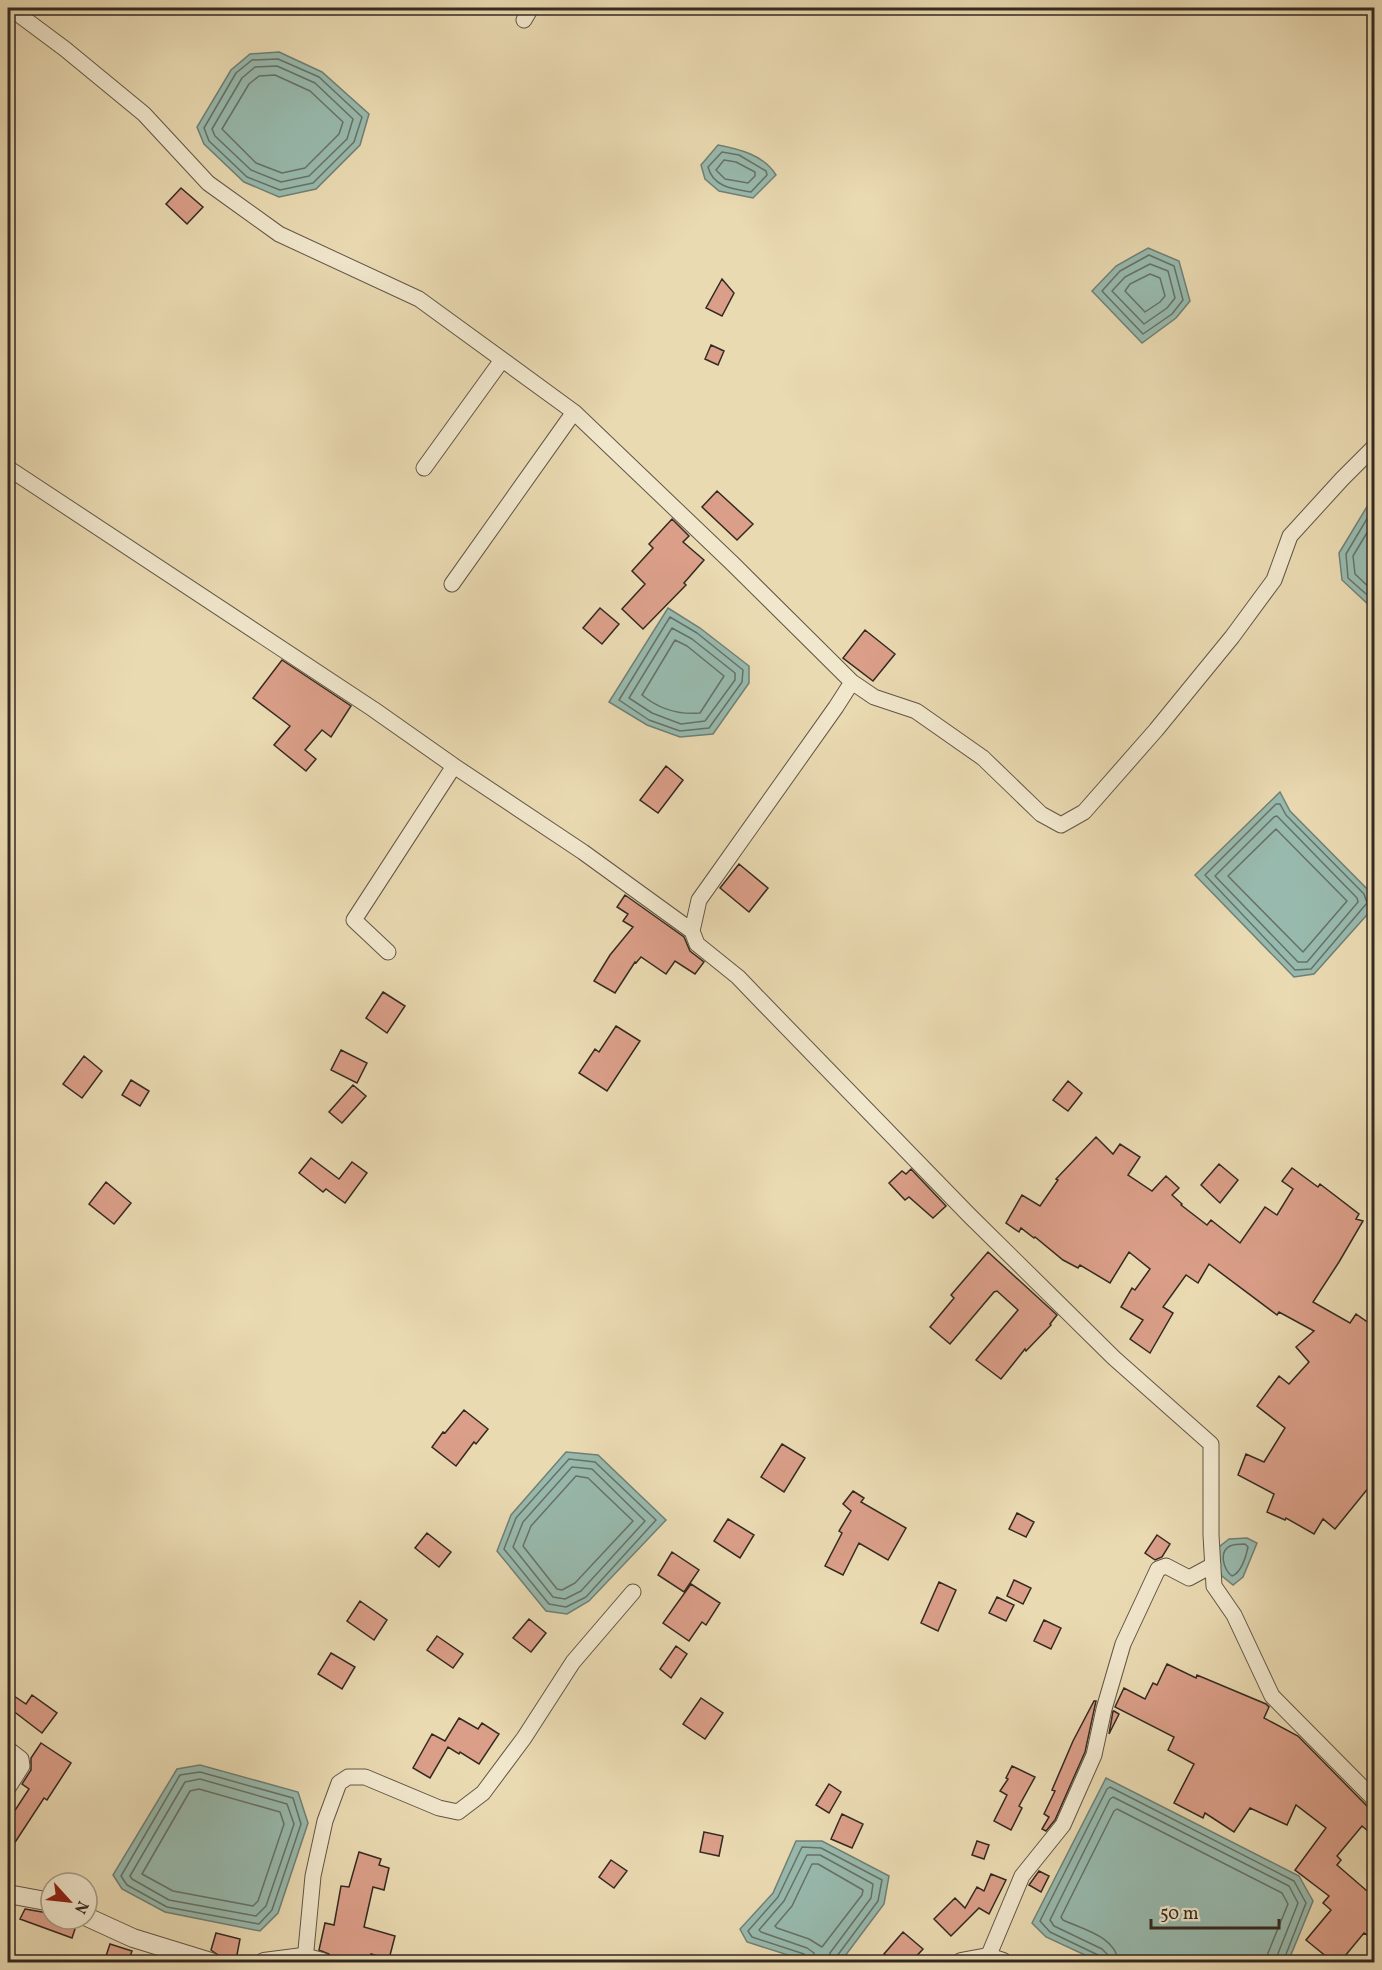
<svg xmlns="http://www.w3.org/2000/svg" width="1382" height="1970" viewBox="0 0 1382 1970" font-family="Vollkorn,serif">
<rect width="100%" height="100%" fill="#eadab2"/>
<filter id="stains"><feTurbulence type="fractalNoise" baseFrequency=".00333" numOctaves="4"/><feColorMatrix values="0 0 0 0 .2 0 0 0 0 .09 0 0 0 0 .02 0 0 0 .5 -.17"/></filter>
<radialGradient id="worn" r=".72"><stop offset=".6" stop-color="#630" stop-opacity="0"/><stop offset="1" stop-color="#630" stop-opacity=".3"/></radialGradient>
<!-- water -->
<path fill="#98baae" stroke="#708076" stroke-width="1.5" d="M 279,52 L 322,72 L 369,114 L 360,145 L 316,189 L 279,197 L 244,182 L 204,144 L 197,127 L 231,70 L 250,54 Z
M 718,145 C 739,149 764,155 776,175 L 753,198 L 719,191 L 705,179 L 701,165 Z
M 1148,248 L 1179,261 L 1190,301 L 1176,318 L 1142,343 L 1092,291 L 1116,266 Z
M 1374,495 L 1374,607 L 1371,607 L 1342,580 L 1339,553 Z
M 668,608 L 700,628 L 749,666 L 749,683 L 713,734 L 680,737 L 647,725 L 609,702 Z
M 1280,792 L 1290,811 L 1370,892 L 1374,907 L 1314,974 L 1294,977 L 1195,875 Z
M 566,1452 L 598,1455 L 666,1520 L 589,1601 L 567,1614 L 546,1611 L 497,1551 L 511,1515 Z
M 1247,1538 L 1257,1543 L 1243,1577 L 1233,1585 L 1222,1576 L 1216,1562 L 1219,1547 L 1229,1539 Z
M 200,1765 L 298,1792 L 308,1823 L 278,1913 L 260,1931 L 165,1912 L 122,1889 L 113,1875 L 177,1769 Z
M 1106,1778 L 1299,1876 L 1313,1901 L 1288,1962 L 1100,1962 L 1046,1937 L 1032,1923 Z
M 796,1841 L 822,1841 L 889,1876 L 884,1904 L 842,1960 L 810,1962 L 747,1942 L 740,1929 L 773,1893 Z"/>
<g fill="none" stroke-linecap="round" stroke-linejoin="round">
<!-- shore -->
<path stroke="#667268" stroke-width="1.5" d="M 278,59 L 319,77 L 362,117 L 354,142 L 313,183 L 280,190 L 247,177 L 209,141 L 204,128 L 236,73 L 252,60 Z
M 277,66 L 315,83 L 353,119 L 347,139 L 309,176 L 281,182 L 251,170 L 215,136 L 212,129 L 242,78 L 255,67 Z
M 275,75 L 310,91 L 343,122 L 339,134 L 305,168 L 282,173 L 256,163 L 222,129 L 249,84 L 259,76 Z
M 722,152 L 739,155 L 766,171 L 767,175 L 751,192 C 733,189 713,187 708,167 Z
M 724,160 L 736,162 L 755,172 L 755,176 L 748,183 L 725,179 L 716,170 Z
M 1149,255 L 1174,266 L 1183,300 L 1172,314 L 1143,334 L 1102,291 L 1120,271 Z
M 1150,264 L 1168,271 L 1175,298 L 1167,308 L 1144,324 L 1112,291 L 1125,277 Z
M 1150,274 L 1160,278 L 1165,296 L 1160,302 L 1145,312 L 1125,291 L 1130,284 Z
M 1374,507 L 1346,554 L 1348,578 L 1374,601
M 1374,521 L 1353,556 L 1355,574 L 1374,592
M 670,617 L 697,633 L 743,670 L 742,682 L 709,728 L 680,731 L 649,720 L 619,700 Z
M 672,628 L 692,639 L 735,673 L 735,680 L 705,721 L 681,724 L 652,713 L 629,698 Z
M 675,640 L 687,646 L 724,676 L 700,713 C 678,715 659,709 642,695 Z
M 1276,804 L 1280,804 L 1286,815 L 1364,894 L 1367,903 L 1311,969 L 1295,970 L 1205,875 Z
M 1277,816 L 1357,898 L 1358,902 L 1307,962 L 1298,962 L 1215,876 L 1274,817 Z
M 1276,829 L 1347,901 L 1303,952 L 1228,876 Z
M 569,1459 L 595,1462 L 656,1520 L 586,1597 L 566,1607 L 549,1604 L 504,1549 L 516,1518 Z
M 572,1467 L 592,1469 L 645,1521 L 581,1591 L 565,1599 L 553,1597 L 513,1547 L 523,1522 Z
M 576,1476 L 588,1478 L 633,1521 L 575,1583 L 562,1590 L 557,1589 L 523,1546 L 531,1526 Z
M 1245,1544 L 1248,1547 C 1246,1557 1241,1573 1232,1576 C 1224,1570 1218,1552 1230,1546 C 1234,1544 1240,1544 1245,1544 Z
M 200,1772 L 293,1798 L 301,1824 L 272,1910 L 259,1924 L 167,1907 L 127,1885 L 121,1876 L 180,1775 Z
M 200,1779 L 287,1804 L 294,1824 L 266,1906 L 256,1916 L 169,1900 L 132,1879 L 130,1876 L 185,1782 Z
M 199,1789 L 280,1812 L 284,1824 L 258,1901 L 253,1906 L 173,1891 L 142,1874 L 190,1791 Z
M 812,1864 L 818,1864 L 863,1890 L 862,1895 L 822,1947 L 809,1939 L 777,1928 L 775,1926 L 792,1906 Z
M 808,1962 L 807,1958 L 804,1954 L 752,1937 L 748,1931 L 778,1897 L 802,1847 L 821,1848 L 882,1880 L 878,1901 L 837,1956 L 835,1962
M 815,1962 L 814,1953 L 807,1948 L 761,1932 L 759,1930 L 784,1901 L 807,1855 L 820,1855 L 873,1884 L 871,1898 L 830,1953 L 828,1962
M 1101,1962 L 1098,1955 L 1050,1932 L 1040,1921 L 1107,1789 L 1110,1787 L 1294,1881 L 1306,1903 L 1283,1962
M 1109,1962 L 1107,1954 L 1102,1949 L 1054,1926 L 1050,1920 L 1110,1799 L 1113,1797 L 1289,1886 L 1298,1903 L 1277,1956 L 1276,1962
M 1118,1962 C 1117,1937 1082,1929 1063,1920 L 1061,1917 L 1114,1811 L 1117,1809 L 1282,1893 L 1288,1904 L 1268,1953 L 1267,1962"/>
</g>
<!-- building -->
<path fill="#db9f89" stroke="#342a21" stroke-width="1.5" d="M 181,188 L 203,207 L 187,224 L 166,204 Z
M 722,279 L 734,293 L 722,316 L 706,308 Z
M 711,345 L 724,351 L 718,365 L 705,359 Z
M 717,491 L 753,524 L 737,540 L 702,507 Z
M 672,519 L 689,536 L 683,542 L 704,560 L 684,583 L 686,585 L 643,629 L 622,609 L 645,584 L 632,571 L 653,548 L 649,544 Z
M 600,608 L 619,624 L 602,644 L 583,628 Z
M 865,630 L 895,654 L 873,681 L 843,658 Z
M 282,660 L 351,706 L 331,737 L 322,730 L 305,750 L 316,759 L 306,771 L 274,745 L 290,726 L 253,698 Z
M 666,766 L 683,780 L 658,813 L 640,800 Z
M 739,864 L 768,888 L 749,912 L 720,888 Z
M 625,895 L 684,937 L 690,951 L 704,962 L 695,974 L 675,961 L 666,974 L 641,957 L 636,963 L 635,962 L 615,993 L 594,981 L 610,955 L 633,927 L 623,921 L 628,914 L 617,907 Z
M 383,992 L 405,1006 L 387,1033 L 366,1018 Z
M 616,1026 L 640,1041 L 607,1091 L 579,1073 L 595,1049 L 599,1052 Z
M 341,1050 L 367,1063 L 357,1083 L 331,1070 Z
M 84,1056 L 102,1071 L 82,1098 L 63,1084 Z
M 131,1080 L 149,1091 L 140,1106 L 122,1095 Z
M 1068,1081 L 1082,1093 L 1068,1111 L 1053,1100 Z
M 353,1085 L 366,1096 L 342,1123 L 329,1112 Z
M 1096,1137 L 1113,1154 L 1120,1144 L 1140,1157 L 1128,1175 L 1152,1191 L 1166,1176 L 1179,1188 L 1172,1195 L 1182,1204 L 1181,1205 L 1207,1225 L 1211,1220 L 1240,1243 L 1265,1207 L 1277,1215 L 1293,1189 L 1282,1181 L 1292,1168 L 1318,1187 L 1320,1184 L 1359,1214 L 1356,1219 L 1363,1221 L 1339,1262 L 1313,1302 L 1350,1323 L 1356,1314 L 1373,1326 L 1368,1333 L 1374,1337 L 1374,1481 L 1335,1529 L 1323,1519 L 1314,1534 L 1286,1518 L 1285,1520 L 1267,1512 L 1274,1494 L 1238,1475 L 1246,1454 L 1264,1462 L 1285,1428 L 1257,1406 L 1279,1376 L 1289,1384 L 1309,1362 L 1296,1347 L 1314,1331 L 1279,1312 L 1277,1315 L 1209,1264 L 1198,1283 L 1186,1275 L 1163,1307 L 1173,1313 L 1150,1353 L 1130,1339 L 1143,1320 L 1121,1307 L 1132,1288 L 1135,1290 L 1150,1269 L 1129,1252 L 1110,1283 L 1080,1265 L 1078,1268 L 1063,1260 L 1035,1237 L 1034,1238 L 1021,1228 L 1019,1232 L 1006,1223 L 1022,1195 L 1040,1206 L 1058,1180 L 1056,1179 Z
M 311,1158 L 339,1179 L 352,1162 L 367,1173 L 345,1203 L 326,1189 L 323,1192 L 299,1173 Z
M 1219,1164 L 1238,1180 L 1220,1203 L 1201,1185 Z
M 911,1169 L 946,1206 L 933,1218 L 909,1197 L 905,1200 L 889,1183 L 902,1171 L 906,1174 Z
M 106,1182 L 131,1203 L 114,1224 L 89,1204 Z
M 988,1252 L 1057,1315 L 1050,1324 L 1051,1325 L 1026,1351 L 1025,1349 L 1001,1379 L 976,1360 L 1018,1310 L 997,1291 L 994,1292 L 950,1344 L 930,1327 L 954,1298 L 951,1295 Z
M 464,1410 L 488,1429 L 476,1444 L 474,1442 L 456,1466 L 432,1447 L 443,1432 L 445,1433 Z
M 782,1444 L 805,1458 L 784,1492 L 761,1477 Z
M 853,1491 L 864,1498 L 861,1502 L 906,1528 L 888,1560 L 859,1543 L 843,1575 L 825,1566 L 842,1533 L 839,1531 L 851,1511 L 843,1504 Z
M 1017,1513 L 1034,1522 L 1026,1537 L 1009,1529 Z
M 728,1519 L 754,1535 L 740,1558 L 714,1541 Z
M 427,1533 L 451,1552 L 439,1567 L 415,1548 Z
M 1157,1535 L 1170,1544 L 1162,1557 L 1155,1560 L 1145,1553 Z
M 672,1552 L 699,1570 L 684,1592 L 658,1575 Z
M 1014,1580 L 1031,1588 L 1023,1604 L 1007,1596 Z
M 939,1582 L 956,1590 L 938,1631 L 921,1623 Z
M 691,1584 L 720,1603 L 706,1625 L 702,1622 L 689,1641 L 663,1623 Z
M 997,1597 L 1014,1605 L 1006,1621 L 989,1613 Z
M 360,1601 L 387,1620 L 374,1640 L 347,1621 Z
M 529,1619 L 546,1633 L 531,1652 L 513,1638 Z
M 1044,1620 L 1061,1628 L 1051,1649 L 1034,1641 Z
M 437,1636 L 463,1654 L 453,1668 L 427,1650 Z
M 676,1646 L 687,1654 L 671,1678 L 660,1669 Z
M 331,1653 L 355,1667 L 342,1689 L 318,1674 Z
M 1167,1664 L 1196,1678 L 1197,1675 L 1266,1704 L 1269,1707 L 1264,1718 L 1298,1736 L 1367,1806 L 1374,1808 L 1374,1836 L 1362,1826 L 1337,1856 L 1341,1860 L 1337,1865 L 1374,1897 L 1374,1939 L 1364,1933 L 1340,1962 L 1333,1962 L 1306,1940 L 1331,1910 L 1323,1903 L 1329,1896 L 1295,1870 L 1326,1828 L 1296,1805 L 1287,1825 L 1250,1808 L 1234,1832 L 1205,1813 L 1203,1818 L 1174,1803 L 1194,1764 L 1168,1750 L 1174,1737 L 1115,1707 L 1124,1688 L 1145,1699 L 1153,1683 L 1157,1685 Z
M 8,1692 L 26,1704 L 32,1695 L 57,1713 L 42,1733 L 8,1707 Z
M 701,1698 L 723,1713 L 705,1739 L 683,1724 Z
M 1094,1701 L 1096,1701 L 1085,1752 L 1055,1820 L 1046,1831 L 1042,1829 L 1049,1817 L 1044,1814 L 1055,1791 L 1052,1790 L 1073,1741 Z
M 1114,1711 L 1119,1714 L 1109,1734 L 1113,1711 Z
M 459,1718 L 478,1729 L 482,1723 L 499,1734 L 479,1764 L 460,1752 L 459,1754 L 448,1747 L 430,1778 L 413,1768 L 432,1734 L 445,1741 Z
M 41,1743 L 71,1763 L 47,1800 L 44,1798 L 8,1853 L 8,1821 L 29,1789 L 22,1784 L 31,1770 L 31,1758 Z
M 1012,1766 L 1035,1777 L 1019,1806 L 1022,1808 L 1011,1830 L 994,1821 L 1007,1795 L 1000,1791 L 1008,1779 L 1006,1778 Z
M 829,1784 L 841,1792 L 829,1813 L 816,1805 Z
M 842,1814 L 863,1824 L 852,1848 L 831,1839 Z
M 704,1832 L 723,1836 L 719,1856 L 700,1852 Z
M 977,1841 L 989,1845 L 984,1859 L 972,1855 Z
M 359,1852 L 381,1859 L 379,1865 L 389,1868 L 384,1890 L 373,1887 L 364,1927 L 395,1936 L 389,1959 L 371,1954 L 369,1962 L 333,1962 L 329,1954 L 319,1950 L 325,1923 L 334,1925 L 341,1886 L 349,1887 Z
M 611,1860 L 627,1871 L 614,1888 L 599,1877 Z
M 1039,1871 L 1049,1876 L 1041,1892 L 1029,1885 Z
M 991,1874 L 1006,1880 L 989,1914 L 979,1908 L 951,1936 L 934,1919 L 955,1898 L 965,1908 L 977,1887 L 984,1891 Z
M 25,1909 L 48,1913 L 51,1914 L 51,1919 L 76,1919 L 77,1923 L 72,1938 L 20,1919 Z
M 903,1932 L 923,1949 L 911,1962 L 894,1962 L 884,1954 Z
M 216,1933 L 240,1939 L 236,1960 L 221,1957 L 211,1950 Z
M 110,1944 L 132,1951 L 128,1962 L 104,1962 Z"/>
<g fill="none" stroke-linecap="round" stroke-linejoin="round">
<!-- minor casing -->
<g stroke="#625645" stroke-width="17">
<path id="minor" d="M 10,8 L 65,49 L 144,114 L 208,183 L 279,234 L 419,299 L 574,412 L 733,564 L 852,682 L 836,707 L 699,900 L 692,931 L 697,944 L 738,977 L 764,1004 L 969,1215 L 1114,1358 L 1211,1444 L 1211,1535 L 1214,1586 L 1234,1615 L 1272,1696 L 1374,1799
M 524,20 L 531,8
M 8,468 L 373,709 L 454,766 L 583,852 L 692,931
M 424,468 L 502,360
M 452,584 L 574,412
M 852,682 L 874,697 L 916,711 L 983,758 L 1041,814 L 1061,825 L 1084,812 L 1156,730 L 1232,637 L 1274,580 L 1290,536 L 1342,479 L 1374,447
M 388,952 L 354,920 L 454,766
M 8,1749 L 21,1759 L 22,1766 L 8,1788
M 303,1957 L 306,1950 L 313,1876 L 325,1821 L 339,1783 L 348,1777 L 365,1777 L 439,1808 L 458,1812 L 483,1793 L 524,1738 L 573,1662 L 633,1592
M 988,1957 L 1022,1876 L 1063,1825 L 1094,1755 L 1104,1709 L 1123,1644 L 1158,1569 L 1166,1566 L 1189,1578 L 1213,1565"/>
</g>
<!-- tertiary casing -->
<g stroke="#625645" stroke-width="20">
<path id="tertiary" d="M 8,1894 L 51,1902
M 87,1917 L 133,1938 L 211,1962
M 264,1962 L 303,1957 L 322,1962
M 961,1962 L 988,1957 L 1003,1962"/>
</g>
<!-- minor -->
<use href="#minor" stroke="#f1e7cd" stroke-width="15"/>
<!-- tertiary -->
<use href="#tertiary" stroke="#f1e7cd" stroke-width="18"/>
</g>
<!-- margin -->
<rect width="1382" height="1970" fill="none" stroke="#eadab2" stroke-width="30"/>
<rect x="9" y="9" width="1364" height="1952" fill="none" stroke="#342a21" stroke-width="3"/>
<rect x="15" y="15" width="1352" height="1940" fill="none" stroke="#342a21" stroke-width="1.5"/>
<!-- north arrow -->
<g transform="translate(69 1901) rotate(117)"><circle r="28" fill="#f1e7cd" stroke="#a59b88" stroke-width="1.5"/>
<path d="M0-4.5L10 22L0 15L-10 22Z" fill="#8f2418"/>
<text y="-9" font-size="16" font-weight="bold" text-anchor="middle" fill="#342a21">N</text>
</g>
<!-- scale -->
<path d="M1151 1919v9h128v-9" fill="none" stroke="#342a21" stroke-width="3"/>
<text x="1160" y="1919" font-size="18" fill="#342a21" stroke="#f1e7cd" stroke-width="4.5" paint-order="stroke">50 m</text>
<rect width="100%" height="100%" filter="url(#stains)"/>
<rect width="100%" height="100%" fill="url(#worn)"/>
</svg>
